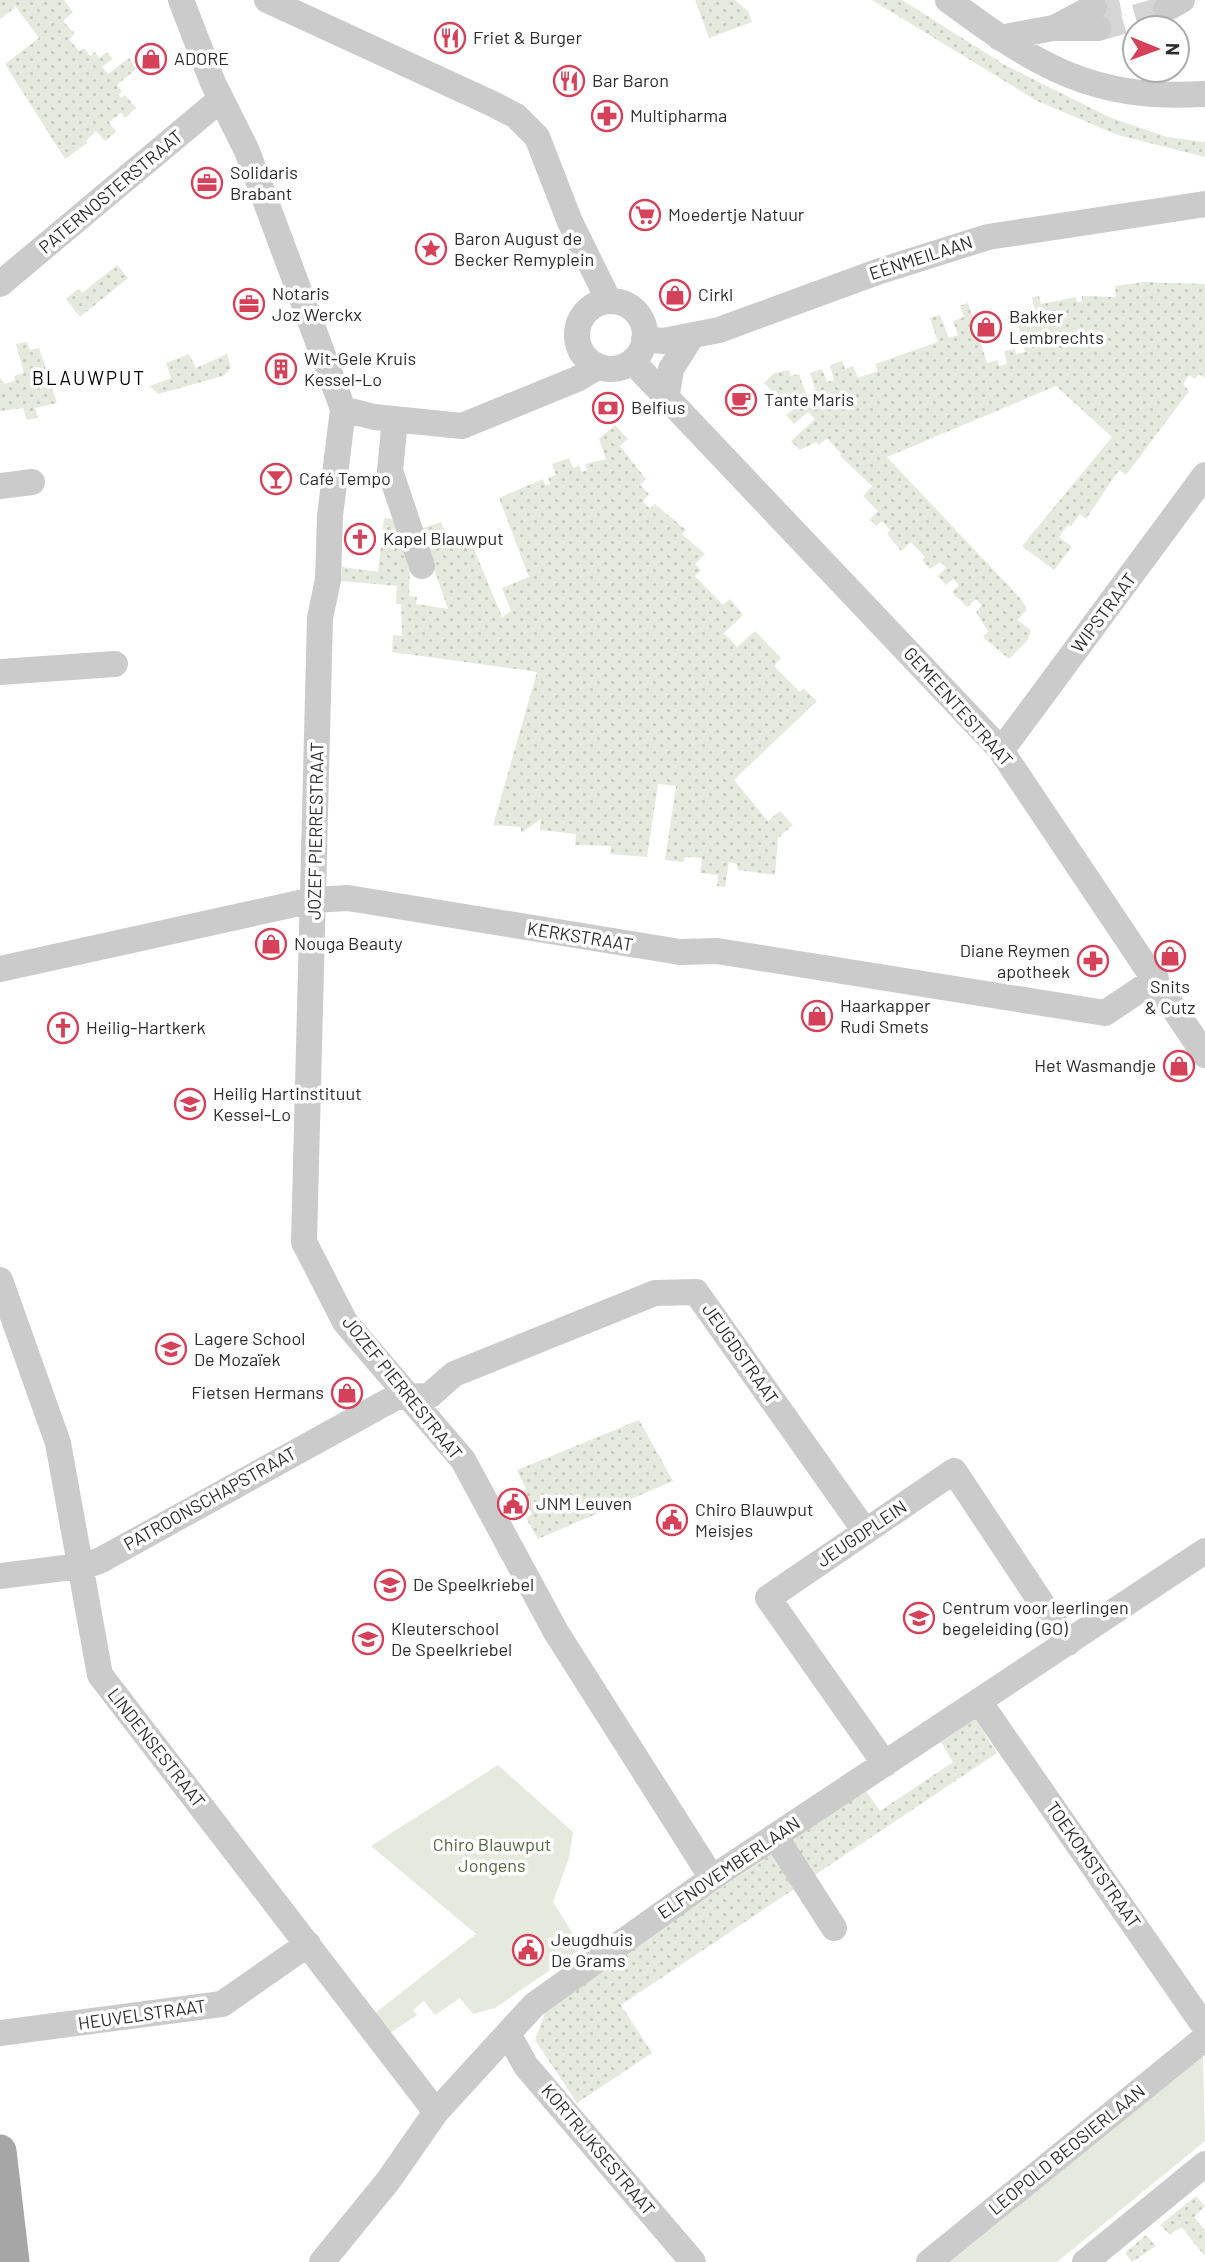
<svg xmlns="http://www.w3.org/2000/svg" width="1205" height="2262" viewBox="0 0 1205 2262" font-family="Barlow,sans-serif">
<defs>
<pattern id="grass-dots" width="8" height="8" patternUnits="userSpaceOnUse" patternTransform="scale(1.75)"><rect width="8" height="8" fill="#e6eade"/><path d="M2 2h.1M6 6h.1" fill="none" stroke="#c6c9bf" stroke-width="1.8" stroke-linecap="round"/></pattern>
</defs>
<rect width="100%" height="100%" fill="#fff"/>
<!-- grass -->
<path fill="url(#grass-dots)" d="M 0,0 L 64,0 L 73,12 L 63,21 L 75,34 L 69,39 L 79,51 L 84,48 L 90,56 L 95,52 L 99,58 L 107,52 L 113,59 L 102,67 L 108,74 L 129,58 L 136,69 L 117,85 L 122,92 L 119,94 L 121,98 L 125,95 L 136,108 L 125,118 L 121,113 L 109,122 L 116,132 L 105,141 L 96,131 L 86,141 L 87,143 L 65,159 L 5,64 L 39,38 L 16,7 L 0,19 Z
M 695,0 L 735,0 L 748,11 L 752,22 L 709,38 Z
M 872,0 L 902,0 L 1005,65 L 1109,117 L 1167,137 L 1205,142 L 1205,157 L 1118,135 L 1037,101 Z
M 117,265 L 128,278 L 80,317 L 66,299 L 78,289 L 82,293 Z
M 1144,282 L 1205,284 L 1205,378 L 1199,374 L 1195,379 L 1189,375 L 1183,384 L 1189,391 L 1126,475 L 1119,470 L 1086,519 L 1080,514 L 1071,526 L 1068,525 L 1059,537 L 1072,547 L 1054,570 L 1022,546 L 1112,437 L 1056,386 L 887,457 L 1021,599 L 1027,610 L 1017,620 L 1031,630 L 1027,641 L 1009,659 L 983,637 L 988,631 L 976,612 L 982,605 L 976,599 L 967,607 L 952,592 L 959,585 L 953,579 L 946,585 L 938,576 L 946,568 L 941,562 L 930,569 L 922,560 L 925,557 L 911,542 L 901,551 L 887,534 L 890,530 L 882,521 L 876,526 L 870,519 L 878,511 L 863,496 L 872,486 L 840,456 L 841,454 L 827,438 L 819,445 L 816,442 L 800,450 L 791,441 L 815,419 L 808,412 L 794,424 L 786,415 L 794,409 L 783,398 L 780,400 L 764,383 L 774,373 L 789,370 L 791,376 L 799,374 L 807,397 L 815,389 L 810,373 L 822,369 L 827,382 L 834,380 L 830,365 L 842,361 L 845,369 L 853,366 L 858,378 L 878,371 L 875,364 L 938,342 L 930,318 L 940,315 L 949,338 L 958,335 L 953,321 L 964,317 L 960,306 L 968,303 L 987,363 L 998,360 L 999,366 L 1007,364 L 1004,351 L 1015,349 L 1016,354 L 1025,352 L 1016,314 L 1035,310 L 1032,297 L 1039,296 L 1041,304 L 1076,297 L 1077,302 L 1081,302 L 1082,296 L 1116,297 L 1115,286 Z
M 27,342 L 30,350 L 39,348 L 57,403 L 35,408 L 38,418 L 27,420 L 23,408 L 0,411 L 0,377 L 4,384 L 15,381 L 14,376 L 24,373 L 16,344 Z
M 189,354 L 196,368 L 227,354 L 231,368 L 223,376 L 158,394 L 150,386 L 171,378 L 166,363 Z
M 615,425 L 628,439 L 620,446 L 646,479 L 640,485 L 649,494 L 643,501 L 649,508 L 655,504 L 686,530 L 682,534 L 705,554 L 695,564 L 701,570 L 695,576 L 723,605 L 730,599 L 743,615 L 724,633 L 737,647 L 755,631 L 781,658 L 774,666 L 800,692 L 804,689 L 817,701 L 734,780 L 768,821 L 780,811 L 793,825 L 778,838 L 775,875 L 738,870 L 737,864 L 729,862 L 725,887 L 717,886 L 718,875 L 700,873 L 702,858 L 685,857 L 683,862 L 665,860 L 676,786 L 658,784 L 647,857 L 610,854 L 611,846 L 575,845 L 576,834 L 540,830 L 541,819 L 521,833 L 521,827 L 493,825 L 537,672 L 392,652 L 393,635 L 402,636 L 401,604 L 396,604 L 397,586 L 341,581 L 342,567 L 378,572 L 384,518 L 401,520 L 410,571 L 409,596 L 417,597 L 416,604 L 448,609 L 420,529 L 441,522 L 450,546 L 470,539 L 502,617 L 511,611 L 502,588 L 529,577 L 499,498 L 543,479 L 545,485 L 550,484 L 548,478 L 556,475 L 552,464 L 569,458 L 573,468 L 579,466 L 582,472 L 587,470 L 585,464 L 606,459 L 599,439 Z
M 639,1420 L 673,1481 L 538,1539 L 526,1518 L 532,1514 L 520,1493 L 526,1489 L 517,1470 Z
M 975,1719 L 997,1753 L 621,2005 L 652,2053 L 577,2103 L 535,2040 L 548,2004 L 866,1791 L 880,1811 L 953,1762 L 941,1742 Z
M 1196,2196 L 1205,2206 L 1194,2217 L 1205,2230 L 1205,2256 L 1181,2227 L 1170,2235 L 1160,2225 Z
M 1146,2235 L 1156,2246 L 1132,2262 L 1125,2253 Z"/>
<!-- park -->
<path fill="#e6eade" d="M 498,1765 L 573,1832 L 569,1858 L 553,1902 L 582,1948 L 495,2008 L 473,2014 L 460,1998 L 435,2015 L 424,2001 L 413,2010 L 417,2015 L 386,2036 L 370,2017 L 476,1934 L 371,1846 Z
M 1203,2056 L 1205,2141 L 1057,2262 L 950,2262 Z"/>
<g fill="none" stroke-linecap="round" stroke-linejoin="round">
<!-- minor-tunnel -->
<path stroke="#d5d5d5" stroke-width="26" stroke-dasharray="26 13" stroke-linecap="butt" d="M 1094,7 L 1129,0
M 1098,28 L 1166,9"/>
<!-- minor -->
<path stroke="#cbcbcb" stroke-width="26" d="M 181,0 L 213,83 L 247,151 L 343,409 L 330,516 L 328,580 L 320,618 L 304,1242 L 345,1322 L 463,1460 L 556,1632 L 712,1878
M 267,0 L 493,104 L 516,116 L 537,137 L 570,222 L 609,301
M 948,0 C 1036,65 1091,101 1205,94
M 1166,9 L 1182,0
M 1058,26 L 1094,7
M 1000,38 L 1053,28 L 1098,28
M 0,284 L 221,99
M577 335a34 34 0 1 1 68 0a34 34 0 1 1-68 0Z
M 644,339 L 663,341 L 719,330 L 880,271 L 988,237 L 1205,204
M 633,362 L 1000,749 L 1205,1055
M 667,394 L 671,369 L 691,337
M 343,409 L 374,417 L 462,426 L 577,379 L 597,367
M 395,419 L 390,471 L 422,566
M 0,486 L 32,482
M 0,672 L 115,664
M 1000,749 L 1009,740 L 1205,475
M 0,969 L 313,900 L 348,898 L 680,952 L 717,951 L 1105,1013 L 1156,979
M 0,1280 L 58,1443 L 100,1675 L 436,2112
M 0,1576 L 88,1565 L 101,1560 L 396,1397 L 429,1396 L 454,1374 L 655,1293 L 696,1292 L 865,1531
M 980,1703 L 1205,2027
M 885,1764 L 768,1598 L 954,1471 L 1068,1643
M 775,1836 L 834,1928
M 0,2033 L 222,2004 L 308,1944
M 508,2034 L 526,2066 L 693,2262
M 322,2262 L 388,2181 L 436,2112 L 534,2005 L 712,1878 L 1205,1551
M 929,2262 L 1205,2038
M 1085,2262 L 1205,2164"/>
<!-- major -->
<path stroke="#a6a6a6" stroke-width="33" d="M 0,2151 L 13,2262"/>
</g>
<!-- icons -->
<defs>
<g id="restaurant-ring" transform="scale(1.575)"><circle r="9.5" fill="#fff" stroke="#d54158" stroke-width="1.5"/><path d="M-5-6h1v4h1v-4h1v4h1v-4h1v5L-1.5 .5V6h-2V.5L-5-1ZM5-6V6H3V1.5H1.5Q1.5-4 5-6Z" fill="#d54158"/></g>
<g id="shop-ring" transform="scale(1.575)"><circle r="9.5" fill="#fff" stroke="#d54158" stroke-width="1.5"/><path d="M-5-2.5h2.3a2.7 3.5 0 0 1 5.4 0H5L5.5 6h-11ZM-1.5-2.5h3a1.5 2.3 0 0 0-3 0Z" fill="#d54158"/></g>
<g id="pharmacy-ring" transform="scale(1.575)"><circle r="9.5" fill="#fff" stroke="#d54158" stroke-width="1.5"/><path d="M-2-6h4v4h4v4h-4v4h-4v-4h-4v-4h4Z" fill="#d54158"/></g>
<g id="office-ring" transform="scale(1.575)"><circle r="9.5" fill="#fff" stroke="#d54158" stroke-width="1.5"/><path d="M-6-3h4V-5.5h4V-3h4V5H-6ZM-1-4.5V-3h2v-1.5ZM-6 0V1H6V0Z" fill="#d54158"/></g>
<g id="supermarket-ring" transform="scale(1.575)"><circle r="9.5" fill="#fff" stroke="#d54158" stroke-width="1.5"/><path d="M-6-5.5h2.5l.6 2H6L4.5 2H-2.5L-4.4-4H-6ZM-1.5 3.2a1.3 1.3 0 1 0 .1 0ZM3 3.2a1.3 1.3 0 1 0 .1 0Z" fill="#d54158"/></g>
<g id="sight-ring" transform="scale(1.575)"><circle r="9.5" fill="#fff" stroke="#d54158" stroke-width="1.5"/><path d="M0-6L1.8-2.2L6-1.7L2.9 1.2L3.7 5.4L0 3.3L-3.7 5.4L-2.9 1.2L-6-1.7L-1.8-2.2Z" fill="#d54158"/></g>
<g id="building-ring" transform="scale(1.575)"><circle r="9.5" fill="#fff" stroke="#d54158" stroke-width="1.5"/><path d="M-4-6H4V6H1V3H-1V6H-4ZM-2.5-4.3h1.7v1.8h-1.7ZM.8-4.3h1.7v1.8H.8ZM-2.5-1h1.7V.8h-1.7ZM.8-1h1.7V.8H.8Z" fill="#d54158"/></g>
<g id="cafe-ring" transform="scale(1.575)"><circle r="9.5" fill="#fff" stroke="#d54158" stroke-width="1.5"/><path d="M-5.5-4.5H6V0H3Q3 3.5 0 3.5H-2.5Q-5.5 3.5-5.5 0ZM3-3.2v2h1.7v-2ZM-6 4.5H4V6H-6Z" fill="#d54158"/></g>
<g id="bank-ring" transform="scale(1.575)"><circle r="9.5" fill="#fff" stroke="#d54158" stroke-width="1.5"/><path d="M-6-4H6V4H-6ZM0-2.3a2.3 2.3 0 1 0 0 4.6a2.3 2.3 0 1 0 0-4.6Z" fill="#d54158"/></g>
<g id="bar-ring" transform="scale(1.575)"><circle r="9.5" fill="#fff" stroke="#d54158" stroke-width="1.5"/><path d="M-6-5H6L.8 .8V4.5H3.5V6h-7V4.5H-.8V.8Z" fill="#d54158"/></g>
<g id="church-ring" transform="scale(1.575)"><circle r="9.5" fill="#fff" stroke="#d54158" stroke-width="1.5"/><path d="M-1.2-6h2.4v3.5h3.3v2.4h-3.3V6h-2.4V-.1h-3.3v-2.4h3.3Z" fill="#d54158"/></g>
<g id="school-ring" transform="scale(1.575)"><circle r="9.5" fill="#fff" stroke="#d54158" stroke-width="1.5"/><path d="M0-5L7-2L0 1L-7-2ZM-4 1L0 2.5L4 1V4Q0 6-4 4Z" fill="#d54158"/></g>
<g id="civic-ring" transform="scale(1.575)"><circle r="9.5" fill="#fff" stroke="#d54158" stroke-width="1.5"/><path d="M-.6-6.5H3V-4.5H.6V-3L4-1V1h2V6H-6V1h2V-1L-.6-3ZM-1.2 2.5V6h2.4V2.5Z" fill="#d54158"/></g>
</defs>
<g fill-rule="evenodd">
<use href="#restaurant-ring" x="450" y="38"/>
<use href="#shop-ring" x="151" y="59"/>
<use href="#restaurant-ring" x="569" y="81"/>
<use href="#pharmacy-ring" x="607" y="116"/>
<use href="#office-ring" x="207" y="183"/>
<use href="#supermarket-ring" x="645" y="215"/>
<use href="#sight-ring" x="431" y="249"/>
<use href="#shop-ring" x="675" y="295"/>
<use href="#office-ring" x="249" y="304"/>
<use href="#shop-ring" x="986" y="327"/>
<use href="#building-ring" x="281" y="369"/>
<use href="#cafe-ring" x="741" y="400"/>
<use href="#bank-ring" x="608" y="408"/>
<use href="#bar-ring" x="276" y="479"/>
<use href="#church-ring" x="360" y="539"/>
<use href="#shop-ring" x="271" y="944"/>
<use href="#shop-ring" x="1170" y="956"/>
<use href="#pharmacy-ring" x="1093" y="961"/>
<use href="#shop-ring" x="817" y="1016"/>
<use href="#church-ring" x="63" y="1028"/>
<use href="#shop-ring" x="1179" y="1066"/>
<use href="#school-ring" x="190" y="1104"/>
<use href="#school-ring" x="171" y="1349"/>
<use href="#shop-ring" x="347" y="1393"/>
<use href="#civic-ring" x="513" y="1504"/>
<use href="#civic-ring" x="672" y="1520"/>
<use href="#school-ring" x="390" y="1585"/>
<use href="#school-ring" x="919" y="1618"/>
<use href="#school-ring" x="368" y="1639"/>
<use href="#civic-ring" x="528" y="1950"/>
</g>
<g text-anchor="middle" stroke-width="7" stroke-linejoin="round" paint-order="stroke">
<!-- poi labels -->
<g font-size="18" fill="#2e2e2e" stroke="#fff" text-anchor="start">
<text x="473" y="44">Friet &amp; Burger</text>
<text x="174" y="65">ADORE</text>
<text x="592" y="87">Bar Baron</text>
<text x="630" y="122">Multipharma</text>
<text x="230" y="179">Solidaris<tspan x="230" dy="21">Brabant</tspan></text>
<text x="668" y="221">Moedertje Natuur</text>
<text x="454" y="245">Baron August de<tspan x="454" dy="21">Becker Remyplein</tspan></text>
<text x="272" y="300">Notaris<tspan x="272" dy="21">Joz Werckx</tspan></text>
<text x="698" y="301">Cirkl</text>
<text x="1009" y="323">Bakker<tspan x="1009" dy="21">Lembrechts</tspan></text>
<text x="304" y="365">Wit-Gele Kruis<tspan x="304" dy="21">Kessel-Lo</tspan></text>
<text x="764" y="406">Tante Maris</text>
<text x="631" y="414">Belfius</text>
<text x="299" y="485">Café Tempo</text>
<text x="383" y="545">Kapel Blauwput</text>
<text x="294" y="950">Nouga Beauty</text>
<text x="1070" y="957" text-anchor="end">Diane Reymen<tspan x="1070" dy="21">apotheek</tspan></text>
<text x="1170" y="993" text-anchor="middle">Snits<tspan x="1170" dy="21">&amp; Cutz</tspan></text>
<text x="840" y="1012">Haarkapper<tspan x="840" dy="21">Rudi Smets</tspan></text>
<text x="86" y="1034">Heilig-Hartkerk</text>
<text x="1156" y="1072" text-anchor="end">Het Wasmandje</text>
<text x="213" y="1100">Heilig Hartinstituut<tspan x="213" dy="21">Kessel-Lo</tspan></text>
<text x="194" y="1345">Lagere School<tspan x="194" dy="21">De Mozaïek</tspan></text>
<text x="324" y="1399" text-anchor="end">Fietsen Hermans</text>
<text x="536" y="1510">JNM Leuven</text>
<text x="695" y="1516">Chiro Blauwput<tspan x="695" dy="21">Meisjes</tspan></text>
<text x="413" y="1591">De Speelkriebel</text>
<text x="942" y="1614">Centrum voor leerlingen<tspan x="942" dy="21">begeleiding (GO)</tspan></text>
<text x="391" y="1635">Kleuterschool<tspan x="391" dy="21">De Speelkriebel</tspan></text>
<text x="551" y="1946">Jeugdhuis<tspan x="551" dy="21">De Grams</tspan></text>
</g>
<!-- street labels -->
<g font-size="18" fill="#2e2e2e" stroke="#fff">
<text transform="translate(111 192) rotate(-40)" y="6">PATERNOSTERSTRAAT</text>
<text transform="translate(921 258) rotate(-18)" y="6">EÉNMEILAAN</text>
<text transform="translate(1104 613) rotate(-53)" y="6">WIPSTRAAT</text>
<text transform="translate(958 707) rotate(48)" y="6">GEMEENTESTRAAT</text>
<text transform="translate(316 831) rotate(-89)" y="6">JOZEF PIERRESTRAAT</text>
<text transform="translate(580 937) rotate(9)" y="6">KERKSTRAAT</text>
<text transform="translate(740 1354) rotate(55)" y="6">JEUGDSTRAAT</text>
<text transform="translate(402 1388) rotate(51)" y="6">JOZEF PIERRESTRAAT</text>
<text transform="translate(210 1499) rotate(-29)" y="6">PATROONSCHAPSTRAAT</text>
<text transform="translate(862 1534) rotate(-34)" y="6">JEUGDPLEIN</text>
<text transform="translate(156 1748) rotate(52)" y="6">LINDENSESTRAAT</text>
<text transform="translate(1093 1865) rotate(55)" y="6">TOEKOMSTSTRAAT</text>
<text transform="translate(729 1868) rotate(-34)" y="6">ELFNOVEMBERLAAN</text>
<text transform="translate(142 2015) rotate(-8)" y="6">HEUVELSTRAAT</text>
<text transform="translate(598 2150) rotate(50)" y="6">KORTRIJKSESTRAAT</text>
<text transform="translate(1067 2150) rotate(-39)" y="6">LEOPOLD BEOSIERLAAN</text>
</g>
<!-- park labels -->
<g font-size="18" fill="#556640" stroke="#fff">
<text x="492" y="1851">Chiro Blauwput<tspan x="492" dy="21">Jongens</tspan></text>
</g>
<!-- neighbourhood labels -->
<g font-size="19" letter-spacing="2" fill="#000" stroke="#fff">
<text x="89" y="385">BLAUWPUT</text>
</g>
</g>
<!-- north arrow -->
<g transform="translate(1156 49) rotate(91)"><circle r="33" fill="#ffffff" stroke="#ababab" stroke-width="2"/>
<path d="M0-5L12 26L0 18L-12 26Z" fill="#d54158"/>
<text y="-10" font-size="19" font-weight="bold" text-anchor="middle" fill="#2e2e2e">N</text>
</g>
</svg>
